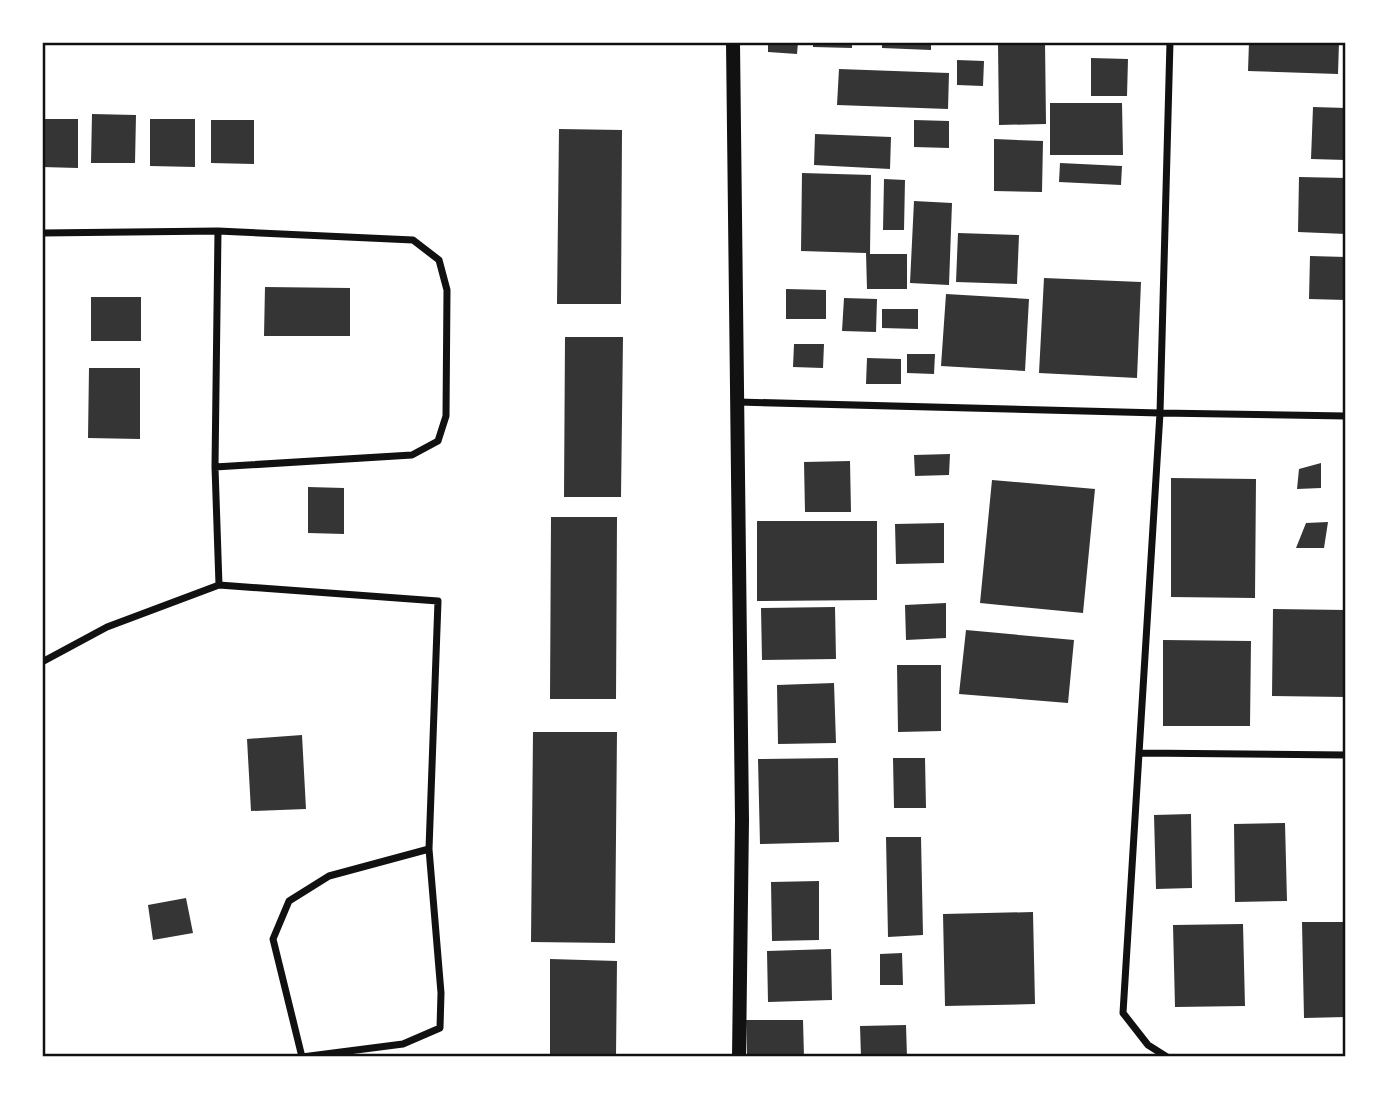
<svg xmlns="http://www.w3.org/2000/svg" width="1388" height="1099" viewBox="0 0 1388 1099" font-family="'IBM Plex Sans',sans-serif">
<rect width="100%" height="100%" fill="#fff"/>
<!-- building -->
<path fill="#353535" d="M 768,42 L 798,42 L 797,54 L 768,52 Z
M 813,42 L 852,42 L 852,48 L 813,47 Z
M 882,42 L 931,42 L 931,50 L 882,48 Z
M 1045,42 L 1046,124 L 999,125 L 998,43 Z
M 1249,42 L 1339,42 L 1338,74 L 1248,71 Z
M 1091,58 L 1128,59 L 1127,96 L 1091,96 Z
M 957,60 L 984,61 L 983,86 L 957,85 Z
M 839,69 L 949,73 L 948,109 L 837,105 Z
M 1050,103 L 1122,103 L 1123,155 L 1050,155 Z
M 1313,107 L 1346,108 L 1346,160 L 1311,159 Z
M 92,114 L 136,115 L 135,163 L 91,163 Z
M 42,119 L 78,119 L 78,168 L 42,167 Z
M 150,119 L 195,119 L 195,167 L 150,166 Z
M 211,120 L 254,120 L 254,164 L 211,163 Z
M 914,120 L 949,121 L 949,148 L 914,147 Z
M 559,129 L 622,130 L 621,304 L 557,304 Z
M 815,134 L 891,137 L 890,169 L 814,165 Z
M 994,139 L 1043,141 L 1042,192 L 994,191 Z
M 1060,163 L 1122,166 L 1121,185 L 1059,182 Z
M 802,173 L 871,175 L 870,254 L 907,254 L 907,289 L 867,289 L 866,253 L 801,251 Z
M 1299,177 L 1346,178 L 1346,234 L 1298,232 Z
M 884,179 L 905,180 L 904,230 L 883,230 Z
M 914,201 L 952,203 L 949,285 L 910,283 Z
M 958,233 L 1019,235 L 1017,284 L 956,282 Z
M 1310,256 L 1346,257 L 1346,300 L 1309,299 Z
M 1044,278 L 1141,282 L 1137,378 L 1039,373 Z
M 265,287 L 350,288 L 350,336 L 264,336 Z
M 786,289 L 826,290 L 826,319 L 786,319 Z
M 946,294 L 1029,299 L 1025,371 L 941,366 Z
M 91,297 L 141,297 L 141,341 L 91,341 Z
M 844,298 L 877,299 L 876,332 L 842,331 Z
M 882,309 L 918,309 L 918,329 L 882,328 Z
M 565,337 L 623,337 L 621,497 L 564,497 Z
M 794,344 L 824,344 L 823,368 L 793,367 Z
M 907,354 L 935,354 L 934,374 L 907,373 Z
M 867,358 L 901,359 L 901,384 L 866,384 Z
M 89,368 L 140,368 L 140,439 L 88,438 Z
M 950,454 L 949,475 L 915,476 L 914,455 Z
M 850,461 L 851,512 L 805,512 L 804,462 Z
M 1321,463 L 1321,488 L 1297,489 L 1299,469 Z
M 1171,478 L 1256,479 L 1255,598 L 1171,597 Z
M 992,480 L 1095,489 L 1083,613 L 980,603 Z
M 308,487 L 344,488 L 344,534 L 308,533 Z
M 551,517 L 617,517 L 616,699 L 550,699 Z
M 757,521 L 877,521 L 877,600 L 757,601 Z
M 1328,522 L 1324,548 L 1296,548 L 1306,523 Z
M 944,523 L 944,563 L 896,564 L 895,524 Z
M 946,603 L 946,638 L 906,640 L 905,605 Z
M 835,607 L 836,659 L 762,660 L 761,608 Z
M 1273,609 L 1346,610 L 1346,697 L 1272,696 Z
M 966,630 L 1074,640 L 1068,703 L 959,694 Z
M 1163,640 L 1251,641 L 1250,726 L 1163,726 Z
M 897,665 L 941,665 L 941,731 L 898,732 Z
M 834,683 L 836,743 L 778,744 L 777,685 Z
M 533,732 L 617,732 L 615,943 L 531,942 Z
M 302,735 L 306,809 L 251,811 L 247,739 Z
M 838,758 L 839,842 L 760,844 L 758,759 Z
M 893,758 L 925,758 L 926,808 L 894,808 Z
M 1191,814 L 1192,888 L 1156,889 L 1154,815 Z
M 1285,823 L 1287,901 L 1235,902 L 1234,824 Z
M 886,837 L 921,837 L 923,935 L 888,937 Z
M 819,881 L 819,940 L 772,941 L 771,882 Z
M 186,898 L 193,933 L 153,940 L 148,905 Z
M 1033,912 L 1035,1004 L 945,1006 L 943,914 Z
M 1302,922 L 1346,922 L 1346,1017 L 1304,1018 Z
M 1243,924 L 1245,1006 L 1175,1007 L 1173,925 Z
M 831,949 L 832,1000 L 768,1002 L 767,951 Z
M 902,953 L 903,985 L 880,985 L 880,954 Z
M 550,959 L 617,961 L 616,1057 L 550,1057 Z
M 746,1020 L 803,1020 L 804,1057 L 747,1057 Z
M 906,1025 L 907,1057 L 861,1057 L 860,1026 Z"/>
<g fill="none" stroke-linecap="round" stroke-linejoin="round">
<!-- minor -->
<path stroke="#111" stroke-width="7" d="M 218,231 L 215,467 L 219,585
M 42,233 L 218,231 L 413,240 L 439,260 L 447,290 L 446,416 L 438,441 L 412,455 L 215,467
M 738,402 L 1160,413 L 1346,416
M 42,662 L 107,627 L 219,585 L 438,601 L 429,849 L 441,993 L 440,1028 L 403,1044 L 302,1057 L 273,939 L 289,901 L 329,876 L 429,849
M 1140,753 L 1346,755
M 1167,1057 L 1148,1045 L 1123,1013 L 1160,413 L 1170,42"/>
<!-- secondary -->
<path stroke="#111" stroke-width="14" d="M 733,42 L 742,820 L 739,1057"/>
</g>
<!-- border -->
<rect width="1388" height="1099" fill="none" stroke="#ffffff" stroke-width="88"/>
<rect x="44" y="44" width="1300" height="1011" fill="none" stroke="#111" stroke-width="2.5"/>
</svg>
